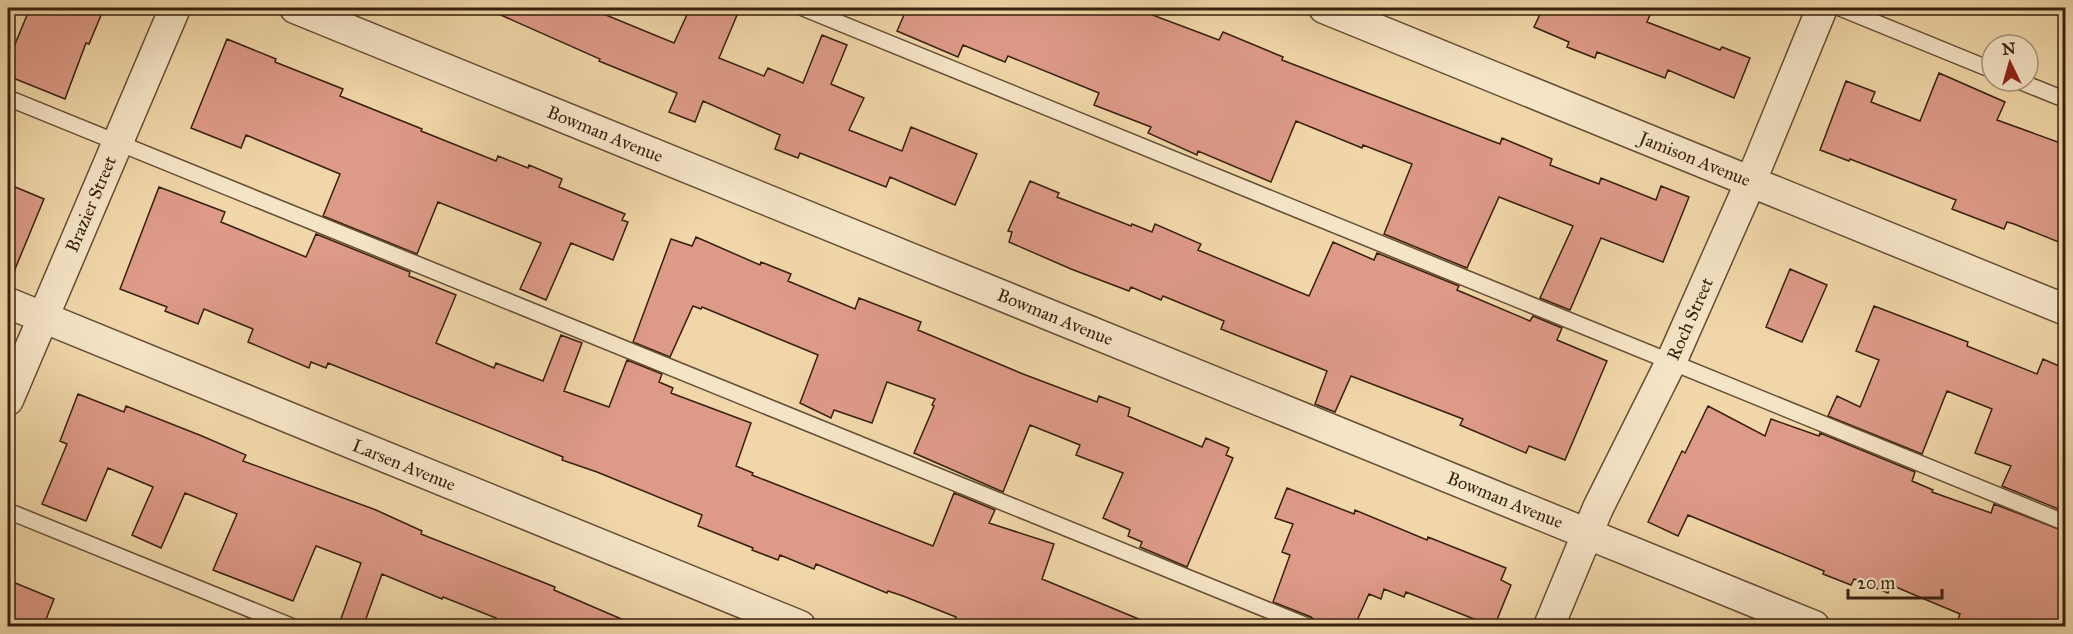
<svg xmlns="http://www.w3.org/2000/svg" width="2073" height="634" viewBox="0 0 2073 634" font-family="'IM FELL Great Primer',serif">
<rect width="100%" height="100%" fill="#f0d6a8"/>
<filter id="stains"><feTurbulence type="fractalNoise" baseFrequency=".00333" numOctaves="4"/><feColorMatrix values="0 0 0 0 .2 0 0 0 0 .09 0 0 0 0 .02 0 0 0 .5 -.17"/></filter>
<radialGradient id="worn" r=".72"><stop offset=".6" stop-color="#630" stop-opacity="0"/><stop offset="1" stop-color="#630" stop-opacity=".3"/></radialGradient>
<!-- building -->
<path fill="#dd9a87" stroke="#37210e" stroke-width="1.5" d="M 30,8 L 104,8 L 89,44 L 86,43 L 65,99 L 8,76 L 8,61 Z
M 485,8 L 589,8 L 674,43 L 690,8 L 740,8 L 719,58 L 764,76 L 768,68 L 803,83 L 822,35 L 847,45 L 831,84 L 864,98 L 849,130 L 902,151 L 911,127 L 977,154 L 955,205 L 890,177 L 886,187 L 800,153 L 798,158 L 775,149 L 780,135 L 703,101 L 695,122 L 669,112 L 677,93 L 599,61 L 600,59 Z
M 907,8 L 1134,8 L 1219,40 L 1223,32 L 1283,57 L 1282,60 L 1500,144 L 1502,138 L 1552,159 L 1550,165 L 1599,184 L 1601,178 L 1656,200 L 1661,186 L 1689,197 L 1663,262 L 1601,238 L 1570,310 L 1540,298 L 1573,226 L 1499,197 L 1467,268 L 1384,234 L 1412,164 L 1363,145 L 1362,148 L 1296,121 L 1271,182 L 1198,151 L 1197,155 L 1148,133 L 1151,127 L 1094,105 L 1099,93 L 1008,56 L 1005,62 L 963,45 L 958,57 L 897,31 Z
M 1543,8 L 1653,8 L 1647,22 L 1720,50 L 1722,47 L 1750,58 L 1734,98 L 1668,70 L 1665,78 L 1597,52 L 1595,58 L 1567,47 L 1569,42 L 1534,27 Z
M 227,39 L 276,59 L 275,62 L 343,89 L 340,96 L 422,129 L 421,131 L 496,161 L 498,156 L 528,168 L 529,165 L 562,179 L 559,187 L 625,214 L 622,220 L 628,222 L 613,260 L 571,243 L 546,300 L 520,289 L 541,243 L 438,202 L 417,254 L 323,216 L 340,174 L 246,135 L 241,148 L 191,128 Z
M 1939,73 L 2005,102 L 1997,120 L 2066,145 L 2066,245 L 2014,224 L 2007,222 L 2004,229 L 1952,209 L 1956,200 L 1850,159 L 1849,161 L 1820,150 L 1846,81 L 1875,92 L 1871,102 L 1920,121 Z
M 1030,181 L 1059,193 L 1057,197 L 1131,226 L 1132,224 L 1152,232 L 1155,224 L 1201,244 L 1198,250 L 1309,296 L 1333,242 L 1374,260 L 1377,253 L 1459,286 L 1457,290 L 1530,321 L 1533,316 L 1562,328 L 1557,340 L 1607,361 L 1565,460 L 1529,446 L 1526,453 L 1460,425 L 1463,419 L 1351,376 L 1335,412 L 1315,404 L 1327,371 L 1221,329 L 1224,321 L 1163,296 L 1161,300 L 1131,287 L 1129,291 L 1071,269 L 1009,242 L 1012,232 L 1008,231 Z
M 8,184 L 44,199 L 8,286 Z
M 159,187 L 225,212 L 221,222 L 306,257 L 316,234 L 410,272 L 409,276 L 456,295 L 436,343 L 494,368 L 496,363 L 543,381 L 561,335 L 582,343 L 564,391 L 609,407 L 627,360 L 662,374 L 659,382 L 673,388 L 671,393 L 751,423 L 736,466 L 753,473 L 752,475 L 933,546 L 954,493 L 995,510 L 989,523 L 1054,544 L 1042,579 L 1158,627 L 952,627 L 956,617 L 903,596 L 888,591 L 887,593 L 816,564 L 814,569 L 780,555 L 778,560 L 752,550 L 753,548 L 698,526 L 702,515 L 597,472 L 562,460 L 563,457 L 328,363 L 326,368 L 311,362 L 309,368 L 248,342 L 253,329 L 204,309 L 198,324 L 165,311 L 167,307 L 120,289 Z
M 696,237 L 760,265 L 761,262 L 791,274 L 788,281 L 855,309 L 859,298 L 921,322 L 918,330 L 1023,374 L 1097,402 L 1099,396 L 1130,408 L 1128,416 L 1202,447 L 1206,438 L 1229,448 L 1226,455 L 1233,458 L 1187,567 L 1140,547 L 1142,542 L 1128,536 L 1130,530 L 1103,518 L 1123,473 L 1076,455 L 1080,445 L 1030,425 L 1003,492 L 914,453 L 934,406 L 932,405 L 935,399 L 887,382 L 872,423 L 834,410 L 831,418 L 800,403 L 818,355 L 702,307 L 701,309 L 693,306 L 670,357 L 633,342 L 671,239 L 692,246 Z
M 1790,269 L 1827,285 L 1802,342 L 1766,327 Z
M 1874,306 L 1968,342 L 1967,346 L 2037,374 L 2043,359 L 2066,369 L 2066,512 L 2002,486 L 2011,466 L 1975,453 L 1992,409 L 1947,391 L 1922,454 L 1828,416 L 1837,396 L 1860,407 L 1879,360 L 1856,351 Z
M 78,394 L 124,412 L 126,406 L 202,436 L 246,455 L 243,461 L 376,510 L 422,531 L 421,534 L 555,587 L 554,590 L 640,627 L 493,627 L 496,618 L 443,597 L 442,599 L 382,574 L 363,627 L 338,627 L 361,563 L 316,546 L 293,601 L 213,570 L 237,514 L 185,493 L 161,548 L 132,535 L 153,487 L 108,468 L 86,521 L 42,504 L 67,444 L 60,441 Z
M 1708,406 L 1765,436 L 1771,419 L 1819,436 L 1820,433 L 1915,472 L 1912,481 L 1933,490 L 1932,492 L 1991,513 L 1994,504 L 2066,532 L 2066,627 L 1955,627 L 1960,614 L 1891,585 L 1888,593 L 1854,579 L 1851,585 L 1823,574 L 1824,571 L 1688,515 L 1678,536 L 1648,522 L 1682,451 L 1685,453 Z
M 1287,488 L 1354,514 L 1355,510 L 1427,540 L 1428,537 L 1506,568 L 1501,580 L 1511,585 L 1494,627 L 1406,592 L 1404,597 L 1384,589 L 1381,599 L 1369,594 L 1354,627 L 1317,627 L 1315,621 L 1311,617 L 1273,602 L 1290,555 L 1282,552 L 1293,524 L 1275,518 Z
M 8,580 L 54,599 L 43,627 L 8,627 Z"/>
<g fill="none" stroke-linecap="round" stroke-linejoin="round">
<!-- lane casing -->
<g stroke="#654e34" stroke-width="18">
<path id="lane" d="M 803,8 L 2066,523
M 1840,8 L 1992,70
M 2019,81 L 2066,100
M 8,98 L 1307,626
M 8,511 L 291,626"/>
</g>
<!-- street casing -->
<g stroke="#654e34" stroke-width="33">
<path id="street" d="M 295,8 L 1814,626
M 1324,8 L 2066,310
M 8,303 L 800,626
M 8,400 L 175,8
M 1549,626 L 1598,508 L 1671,362 L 1751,181 L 1822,8"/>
</g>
<!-- lane -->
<use href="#lane" stroke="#f5e4c6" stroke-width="15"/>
<!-- street -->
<use href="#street" stroke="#f5e4c6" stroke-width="30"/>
</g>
<g text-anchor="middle" stroke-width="4.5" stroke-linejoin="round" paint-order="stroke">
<!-- street labels -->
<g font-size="18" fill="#37210e" stroke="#f5e4c6">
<text transform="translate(605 134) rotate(22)" y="6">Bowman Avenue</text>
<text transform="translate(1695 159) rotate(22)" y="6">Jamison Avenue</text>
<text transform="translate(91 204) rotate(-67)" y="6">Brazier Street</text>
<text transform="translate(1055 317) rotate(22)" y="6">Bowman Avenue</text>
<text transform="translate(1690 319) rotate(-66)" y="6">Roch Street</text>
<text transform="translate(404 465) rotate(22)" y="6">Larsen Avenue</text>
<text transform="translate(1505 500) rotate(22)" y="6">Bowman Avenue</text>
</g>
</g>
<!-- margin -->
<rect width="2073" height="634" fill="none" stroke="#f0d6a8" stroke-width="30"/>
<rect x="9" y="9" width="2055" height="616" fill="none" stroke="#37210e" stroke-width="3"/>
<rect x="15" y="15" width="2043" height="604" fill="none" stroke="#37210e" stroke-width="1.5"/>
<!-- north arrow -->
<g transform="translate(2010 63) rotate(355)"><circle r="28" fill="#f5e4c6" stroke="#a9967c" stroke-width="1.5"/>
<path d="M0-4.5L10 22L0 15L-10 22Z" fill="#8f2418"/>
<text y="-9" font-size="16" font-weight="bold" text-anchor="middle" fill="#37210e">N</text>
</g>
<!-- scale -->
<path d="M1848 589v9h94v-9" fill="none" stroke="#37210e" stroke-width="3"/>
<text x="1857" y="589" font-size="18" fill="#37210e" stroke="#f5e4c6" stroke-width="4.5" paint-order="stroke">20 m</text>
<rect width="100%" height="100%" filter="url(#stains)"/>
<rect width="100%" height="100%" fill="url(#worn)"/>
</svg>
